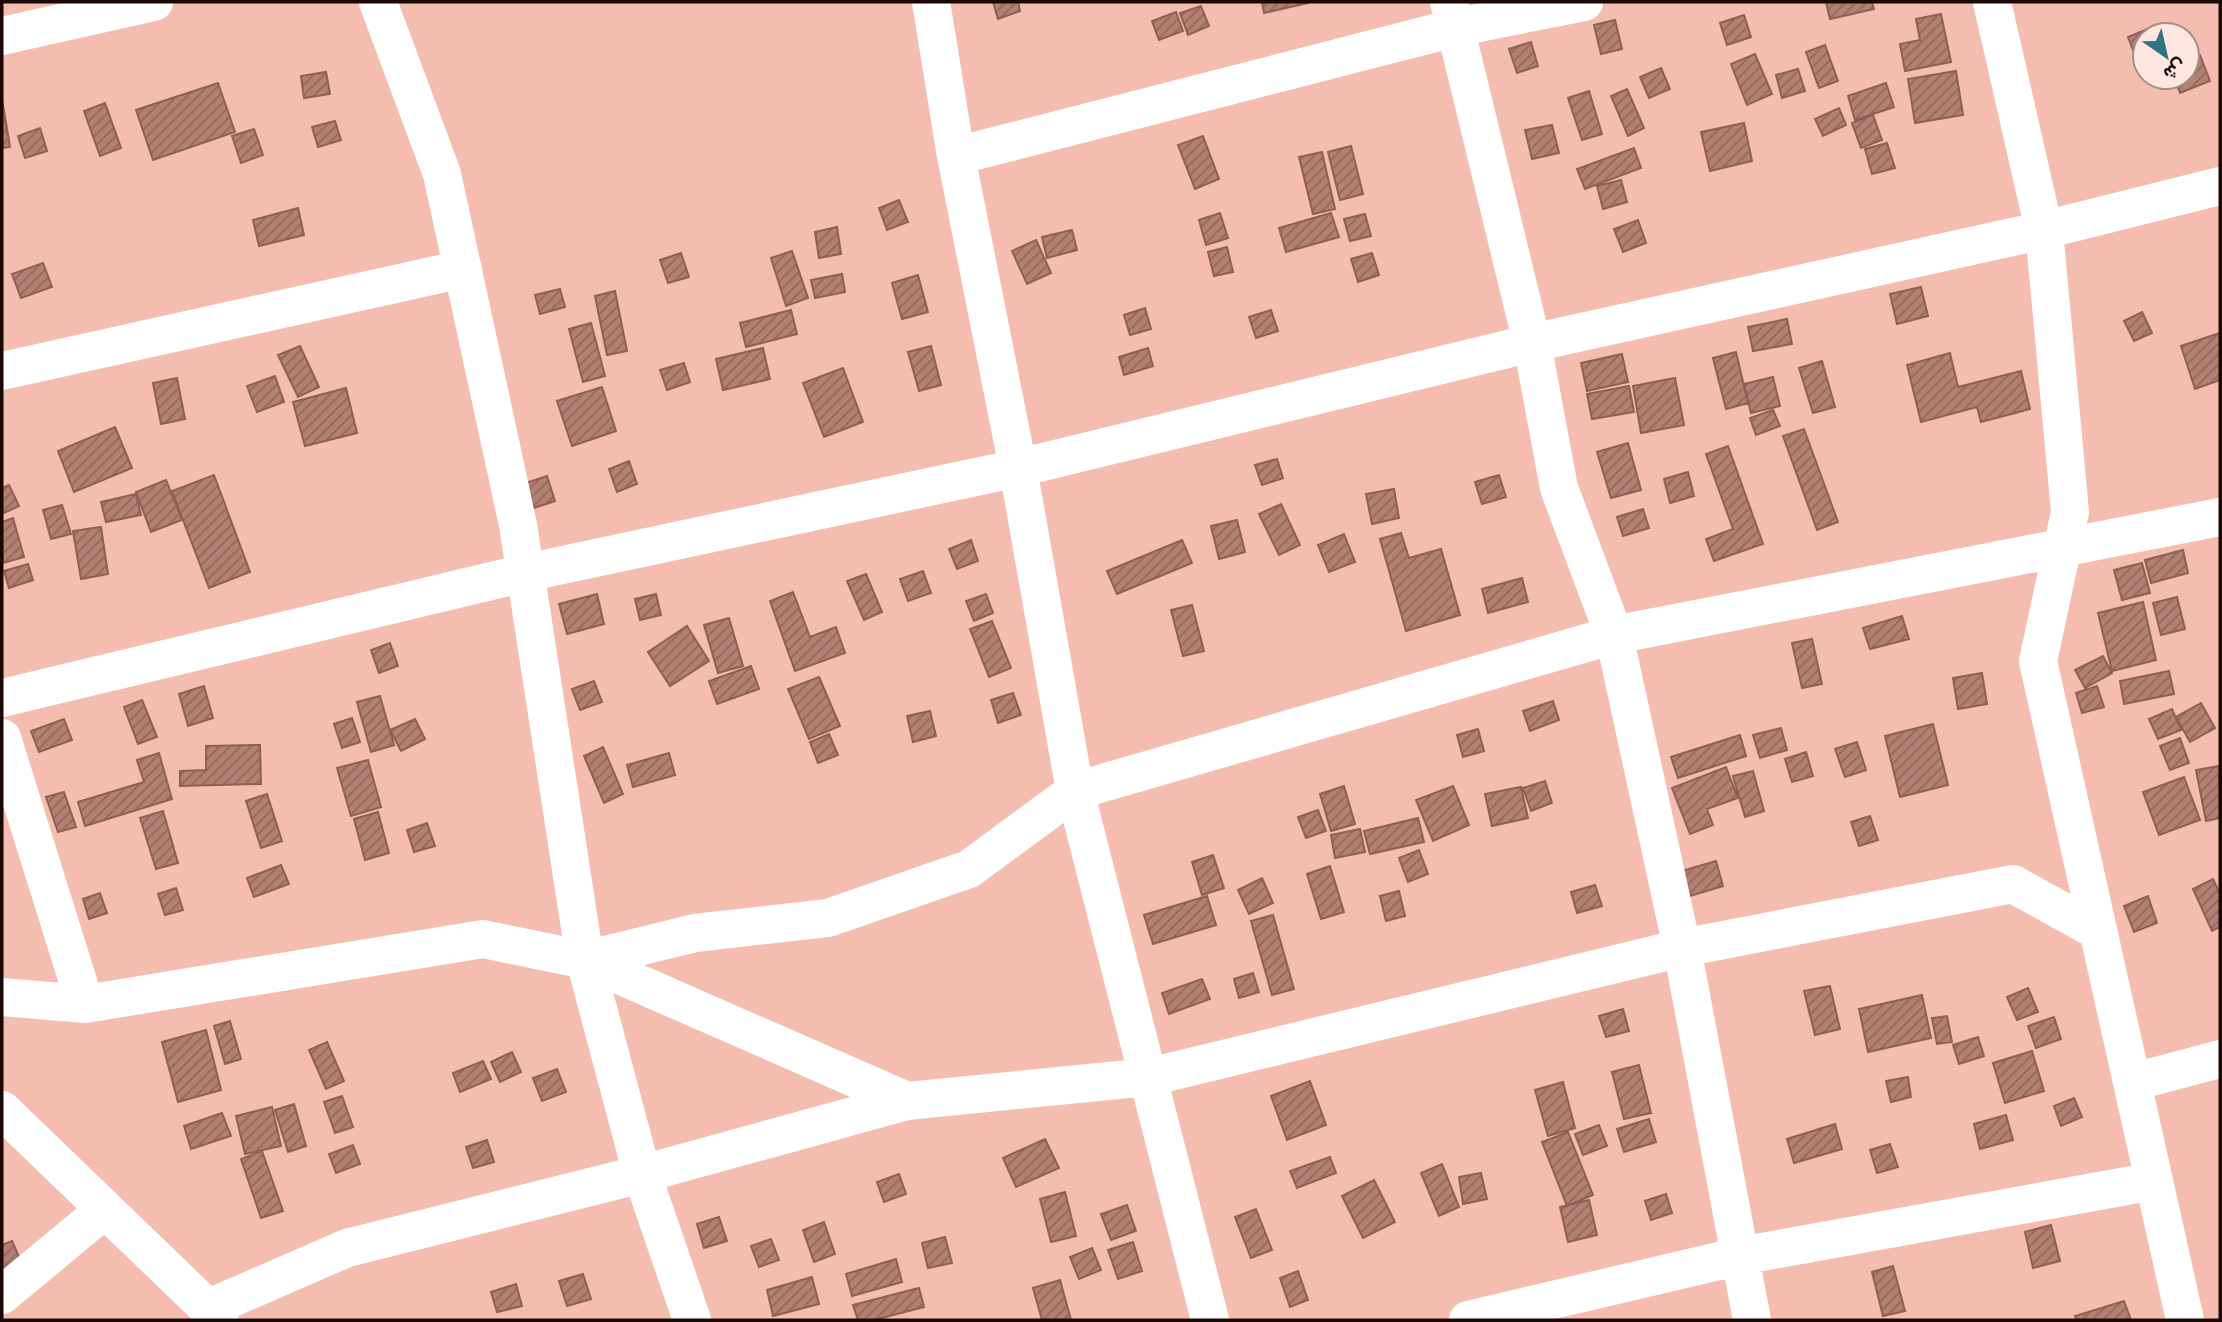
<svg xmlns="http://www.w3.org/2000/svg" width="2222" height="1322" viewBox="0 0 2222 1322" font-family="Inter,Vazirmatn,sans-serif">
<defs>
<pattern id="building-hatch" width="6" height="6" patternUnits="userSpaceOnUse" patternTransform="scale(1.75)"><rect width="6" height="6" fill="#b38073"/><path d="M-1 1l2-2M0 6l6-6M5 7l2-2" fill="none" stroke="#91675c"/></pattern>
</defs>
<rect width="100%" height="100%" fill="#f4bdaf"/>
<!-- building -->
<path fill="url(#building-hatch)" stroke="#905f53" stroke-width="2" d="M 993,2 L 1018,2 L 1020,11 L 998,19 Z
M 1262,2 L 1308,2 L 1308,3 L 1264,13 Z
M 1826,2 L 1872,2 L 1874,9 L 1830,19 Z
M 1201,6 L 1209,26 L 1188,35 L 1180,13 Z
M 1176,12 L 1183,31 L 1159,40 L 1152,21 Z
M 1941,14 L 1951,62 L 1905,71 L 1900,44 L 1920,40 L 1916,19 Z
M 1744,15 L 1751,37 L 1727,45 L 1720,23 Z
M 1615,20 L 1622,49 L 1601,54 L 1594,25 Z
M 2150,28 L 2153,35 L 2145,35 L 2145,56 L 2137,60 L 2128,37 Z
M 1531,42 L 1538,66 L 1517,73 L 1509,49 Z
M 1825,45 L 1838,81 L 1819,88 L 1806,52 Z
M 1755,54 L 1772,94 L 1747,105 L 1731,64 Z
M 2200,55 L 2210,81 L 2180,93 L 2174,77 L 2187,77 L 2187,60 Z
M 1661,68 L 1670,89 L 1649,98 L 1640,77 Z
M 1798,69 L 1805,91 L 1782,98 L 1776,75 Z
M 1956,71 L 1963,115 L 1915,123 L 1908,79 Z
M 326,72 L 330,94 L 304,98 L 301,76 Z
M 218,83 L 235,132 L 153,160 L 136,110 Z
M 1886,83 L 1894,107 L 1855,120 L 1848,96 Z
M 1627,89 L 1644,128 L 1628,136 L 1611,96 Z
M 1589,91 L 1602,134 L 1582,140 L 1568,98 Z
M 2,99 L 10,147 L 2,148 Z
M 105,103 L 121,148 L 100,156 L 84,111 Z
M 1839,108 L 1846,125 L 1823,136 L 1815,119 Z
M 1873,115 L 1882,140 L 1861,148 L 1852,123 Z
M 335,121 L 341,140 L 318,147 L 312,127 Z
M 1744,123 L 1752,161 L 1710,171 L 1701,132 Z
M 1552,125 L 1559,153 L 1532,159 L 1525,130 Z
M 40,128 L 47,151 L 25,158 L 18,136 Z
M 254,129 L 263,155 L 241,163 L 232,136 Z
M 1203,136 L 1219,179 L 1195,189 L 1178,145 Z
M 1887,143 L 1895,168 L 1872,174 L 1865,149 Z
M 1351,146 L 1363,194 L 1340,200 L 1328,152 Z
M 1634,148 L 1641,168 L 1585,189 L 1577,169 Z
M 1322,152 L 1335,209 L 1313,214 L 1299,157 Z
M 1621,180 L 1627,202 L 1603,209 L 1597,186 Z
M 899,200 L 908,222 L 887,230 L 879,208 Z
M 298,208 L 304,235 L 259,246 L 253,220 Z
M 1220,213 L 1228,238 L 1206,245 L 1199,220 Z
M 1331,213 L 1339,237 L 1286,252 L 1279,228 Z
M 1365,214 L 1371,236 L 1350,241 L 1344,219 Z
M 1638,220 L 1646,243 L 1623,252 L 1614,229 Z
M 837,227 L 841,254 L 819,258 L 815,232 Z
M 1072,230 L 1077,250 L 1047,258 L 1042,237 Z
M 1036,240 L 1051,273 L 1027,284 L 1012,251 Z
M 1227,247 L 1233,272 L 1214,276 L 1208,252 Z
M 792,251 L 808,298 L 786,306 L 771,258 Z
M 681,253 L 689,277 L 668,283 L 660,260 Z
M 1372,253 L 1379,275 L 1358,282 L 1351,259 Z
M 43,263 L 52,287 L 21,298 L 12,274 Z
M 842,274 L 845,292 L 815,298 L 811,280 Z
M 918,275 L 928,312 L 902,319 L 892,283 Z
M 1921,287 L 1928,316 L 1897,324 L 1890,294 Z
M 560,289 L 565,307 L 540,314 L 535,295 Z
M 615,291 L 627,351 L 607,355 L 595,296 Z
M 1145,308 L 1151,329 L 1130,335 L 1124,315 Z
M 791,310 L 797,334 L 746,347 L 740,323 Z
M 1271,310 L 1278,331 L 1256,338 L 1249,317 Z
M 2142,312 L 2152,333 L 2134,341 L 2124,321 Z
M 1787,319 L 1792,344 L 1753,351 L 1748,327 Z
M 591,323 L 605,376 L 583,382 L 569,329 Z
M 2220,333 L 2220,380 L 2195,389 L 2181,346 Z
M 300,346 L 319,387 L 298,397 L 278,355 Z
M 931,346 L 941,385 L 919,391 L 908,352 Z
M 763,348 L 770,379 L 723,390 L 716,359 Z
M 1148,348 L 1153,366 L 1124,375 L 1119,357 Z
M 1736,352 L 1748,403 L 1726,409 L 1713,358 Z
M 1950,353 L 1958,387 L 2021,371 L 2030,409 L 1981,422 L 1977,407 L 1921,422 L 1907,365 Z
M 1622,354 L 1628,382 L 1587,391 L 1581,363 Z
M 1822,361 L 1835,407 L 1813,413 L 1799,368 Z
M 684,363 L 690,382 L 667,390 L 660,370 Z
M 843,368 L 863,422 L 824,437 L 803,383 Z
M 275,376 L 284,402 L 257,412 L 247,386 Z
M 1773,377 L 1780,406 L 1751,413 L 1744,384 Z
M 177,378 L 185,419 L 161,424 L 153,383 Z
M 1675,378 L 1684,425 L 1641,433 L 1633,386 Z
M 1629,386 L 1634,412 L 1592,419 L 1587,394 Z
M 602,387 L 616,431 L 572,446 L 557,401 Z
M 346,388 L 357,433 L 305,446 L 293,402 Z
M 1773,410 L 1780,426 L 1756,435 L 1750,418 Z
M 115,427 L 132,468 L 74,492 L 58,451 Z
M 1804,429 L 1838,522 L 1817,530 L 1783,436 Z
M 1628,443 L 1641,490 L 1611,498 L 1597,452 Z
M 1728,446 L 1763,544 L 1714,561 L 1706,539 L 1733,529 L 1706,454 Z
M 1277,459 L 1283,478 L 1262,485 L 1255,465 Z
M 629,461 L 637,484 L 617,492 L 609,469 Z
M 1688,472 L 1694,496 L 1670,503 L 1664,479 Z
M 214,475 L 250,572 L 209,588 L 172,491 Z
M 1499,475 L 1506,497 L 1482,504 L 1475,482 Z
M 547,476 L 555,501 L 534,508 L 526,483 Z
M 166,480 L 182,520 L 151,532 L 136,492 Z
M 9,485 L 19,506 L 2,514 L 2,488 Z
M 1394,489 L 1399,518 L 1372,524 L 1366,494 Z
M 136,494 L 141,515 L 106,522 L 101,502 Z
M 1281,504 L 1300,545 L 1279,555 L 1259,514 Z
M 62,505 L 71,534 L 51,539 L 43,510 Z
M 1643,509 L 1649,528 L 1623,536 L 1617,517 Z
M 13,518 L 24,557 L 3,563 L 2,522 Z
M 1237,520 L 1245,552 L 1219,559 L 1211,526 Z
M 101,527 L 108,574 L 81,579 L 73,531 Z
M 1401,533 L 1409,558 L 1441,549 L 1460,615 L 1406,631 L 1380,539 Z
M 1344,534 L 1355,562 L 1329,572 L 1318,545 Z
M 971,540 L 978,561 L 957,569 L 949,549 Z
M 1182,540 L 1192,563 L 1117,594 L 1107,571 Z
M 2183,550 L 2188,573 L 2151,583 L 2145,560 Z
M 2142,563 L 2150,593 L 2122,600 L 2114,570 Z
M 28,564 L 33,580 L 9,588 L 4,571 Z
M 923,571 L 931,593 L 908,601 L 900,579 Z
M 866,574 L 882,612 L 864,620 L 847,581 Z
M 1522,578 L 1528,602 L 1488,613 L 1482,589 Z
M 793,592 L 810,637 L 836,627 L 845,653 L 795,671 L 770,601 Z
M 597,594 L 604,624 L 567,634 L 559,604 Z
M 656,594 L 661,615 L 640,620 L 635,599 Z
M 986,594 L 993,613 L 974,621 L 966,601 Z
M 2177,597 L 2185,629 L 2161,635 L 2153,603 Z
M 2143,602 L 2156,660 L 2112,671 L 2098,613 Z
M 1192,605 L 1204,651 L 1183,656 L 1171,610 Z
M 1902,616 L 1909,639 L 1870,649 L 1863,628 Z
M 729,618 L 743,666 L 718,673 L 704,625 Z
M 992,621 L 1011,668 L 989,677 L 970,629 Z
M 687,626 L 709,661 L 670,686 L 648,652 Z
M 1812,639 L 1822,684 L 1802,688 L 1792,643 Z
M 390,643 L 398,666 L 379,673 L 371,650 Z
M 2103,656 L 2112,673 L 2085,688 L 2075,670 Z
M 751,666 L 759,689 L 717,704 L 709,681 Z
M 2169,671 L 2174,694 L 2124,704 L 2120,681 Z
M 1982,673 L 1987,704 L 1958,709 L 1953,678 Z
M 819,677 L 840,726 L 809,739 L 788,689 Z
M 594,681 L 602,702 L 580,710 L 572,689 Z
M 204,686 L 213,718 L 188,726 L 179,694 Z
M 2097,686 L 2104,707 L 2082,713 L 2076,693 Z
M 1013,693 L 1021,715 L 998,723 L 991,700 Z
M 380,696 L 394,745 L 371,752 L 357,702 Z
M 142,700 L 157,737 L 138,744 L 124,707 Z
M 1553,701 L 1559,720 L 1530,731 L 1523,711 Z
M 2201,703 L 2215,728 L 2190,742 L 2176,717 Z
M 2172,709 L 2181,730 L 2158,739 L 2149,719 Z
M 930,711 L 936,736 L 913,742 L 907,716 Z
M 352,718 L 360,742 L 342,748 L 334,724 Z
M 64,719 L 72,740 L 39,752 L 31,731 Z
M 415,719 L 425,739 L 401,751 L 390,730 Z
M 1933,724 L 1948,785 L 1900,797 L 1885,736 Z
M 1781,728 L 1787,750 L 1760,758 L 1753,735 Z
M 1478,729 L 1484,751 L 1463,757 L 1457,735 Z
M 829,734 L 838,755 L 818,763 L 810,742 Z
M 1740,735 L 1746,756 L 1678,778 L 1671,757 Z
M 2180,738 L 2189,763 L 2170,770 L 2160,746 Z
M 1857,742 L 1866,770 L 1845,777 L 1835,749 Z
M 260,745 L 261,784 L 180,786 L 180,771 L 206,770 L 206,746 Z
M 603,747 L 623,794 L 604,803 L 584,756 Z
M 1806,752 L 1813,776 L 1792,782 L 1785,759 Z
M 159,753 L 172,799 L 85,826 L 78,802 L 144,782 L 137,760 Z
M 669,753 L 675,775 L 633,787 L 627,765 Z
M 368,760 L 381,807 L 351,816 L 337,768 Z
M 2219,766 L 2220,818 L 2206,821 L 2196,770 Z
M 1726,767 L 1738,798 L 1707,809 L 1713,825 L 1690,834 L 1672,788 Z
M 1753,771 L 1764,811 L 1745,817 L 1733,776 Z
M 2184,777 L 2200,820 L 2159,835 L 2143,792 Z
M 1545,781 L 1552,803 L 1531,811 L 1523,788 Z
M 1344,786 L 1355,824 L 1331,831 L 1320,794 Z
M 1453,786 L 1469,825 L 1433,841 L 1416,800 Z
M 1521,787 L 1528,818 L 1492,826 L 1485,794 Z
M 64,792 L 76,827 L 58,832 L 46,797 Z
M 267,794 L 282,841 L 261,848 L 246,801 Z
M 1318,810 L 1326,831 L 1306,838 L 1298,817 Z
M 163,811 L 178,863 L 156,869 L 140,818 Z
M 378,812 L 389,853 L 365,860 L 354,819 Z
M 1870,816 L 1878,840 L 1859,846 L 1851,822 Z
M 1418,818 L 1424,842 L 1370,854 L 1364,831 Z
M 427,823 L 435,846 L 414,852 L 407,830 Z
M 1360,829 L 1365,852 L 1335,858 L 1331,835 Z
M 1419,850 L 1428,874 L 1408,882 L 1399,858 Z
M 1213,855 L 1224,888 L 1202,895 L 1192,862 Z
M 1716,861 L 1723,886 L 1690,896 L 1682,871 Z
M 281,865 L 289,884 L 254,897 L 247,878 Z
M 1330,866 L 1344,912 L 1321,919 L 1307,874 Z
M 1262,878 L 1273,903 L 1249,914 L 1238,890 Z
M 2213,879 L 2220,894 L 2220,927 L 2212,931 L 2193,889 Z
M 1595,885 L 1602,906 L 1577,913 L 1571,892 Z
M 176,888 L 183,910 L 165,915 L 158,894 Z
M 1399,891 L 1405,916 L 1386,921 L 1380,896 Z
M 100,893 L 107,913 L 89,919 L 83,899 Z
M 1207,896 L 1216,925 L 1153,944 L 1144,915 Z
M 2148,896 L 2157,923 L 2134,932 L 2124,906 Z
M 1273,915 L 1294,989 L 1272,995 L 1251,921 Z
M 1253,973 L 1259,992 L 1239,998 L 1234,979 Z
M 1202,979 L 1210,999 L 1169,1014 L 1162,993 Z
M 1830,986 L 1840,1029 L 1815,1035 L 1804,991 Z
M 2028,988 L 2038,1012 L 2017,1020 L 2007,997 Z
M 1922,995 L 1931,1038 L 1868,1052 L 1859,1009 Z
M 1623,1009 L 1629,1031 L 1606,1037 L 1599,1016 Z
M 1947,1016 L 1952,1042 L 1937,1044 L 1932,1018 Z
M 2054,1017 L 2061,1039 L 2036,1048 L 2028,1026 Z
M 230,1021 L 241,1059 L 225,1064 L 214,1026 Z
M 206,1030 L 221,1090 L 178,1102 L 162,1042 Z
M 1978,1037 L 1984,1056 L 1959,1064 L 1953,1045 Z
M 327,1042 L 344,1081 L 326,1089 L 309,1050 Z
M 2032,1051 L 2044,1091 L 2005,1103 L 1993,1063 Z
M 512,1052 L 521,1072 L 500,1082 L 491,1062 Z
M 483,1061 L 491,1079 L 460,1092 L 453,1073 Z
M 1639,1065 L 1651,1113 L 1624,1119 L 1612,1072 Z
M 557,1069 L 566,1092 L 542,1101 L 533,1078 Z
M 1908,1077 L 1911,1097 L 1891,1102 L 1886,1081 Z
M 1310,1081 L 1326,1125 L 1287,1140 L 1271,1096 Z
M 1563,1082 L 1575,1128 L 1548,1136 L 1535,1090 Z
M 342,1096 L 353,1127 L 335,1133 L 324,1102 Z
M 2074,1098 L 2082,1117 L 2061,1126 L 2054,1106 Z
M 294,1104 L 306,1146 L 288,1152 L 275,1110 Z
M 272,1107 L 281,1146 L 245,1154 L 236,1116 Z
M 222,1113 L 231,1136 L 191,1149 L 184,1126 Z
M 2006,1115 L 2013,1140 L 1980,1149 L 1974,1124 Z
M 1649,1119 L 1656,1142 L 1624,1152 L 1617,1129 Z
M 1835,1124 L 1842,1149 L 1794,1163 L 1787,1139 Z
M 1599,1125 L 1607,1146 L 1583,1155 L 1575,1134 Z
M 1568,1132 L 1593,1195 L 1567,1206 L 1542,1142 Z
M 1045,1139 L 1059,1168 L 1016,1187 L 1003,1158 Z
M 487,1140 L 494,1162 L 473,1168 L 466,1147 Z
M 1890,1144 L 1898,1167 L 1877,1173 L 1870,1150 Z
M 353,1145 L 360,1164 L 336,1173 L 329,1154 Z
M 262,1151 L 283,1211 L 261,1218 L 241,1159 Z
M 1330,1157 L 1336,1173 L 1297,1188 L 1290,1171 Z
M 1442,1164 L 1459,1207 L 1439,1216 L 1421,1173 Z
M 1481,1173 L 1487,1199 L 1463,1204 L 1459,1177 Z
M 899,1174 L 906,1194 L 884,1202 L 877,1182 Z
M 1374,1180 L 1395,1222 L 1363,1238 L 1342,1196 Z
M 1065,1192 L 1076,1236 L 1051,1242 L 1040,1199 Z
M 1666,1194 L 1672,1213 L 1651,1220 L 1645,1201 Z
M 1589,1200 L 1597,1235 L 1568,1242 L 1560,1207 Z
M 1127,1205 L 1136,1231 L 1111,1240 L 1101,1214 Z
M 1256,1209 L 1272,1250 L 1251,1258 L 1235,1217 Z
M 719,1217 L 727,1241 L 704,1248 L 697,1224 Z
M 824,1222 L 835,1254 L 814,1262 L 803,1230 Z
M 2051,1225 L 2060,1261 L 2033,1268 L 2025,1232 Z
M 945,1237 L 952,1263 L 928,1268 L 922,1243 Z
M 771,1239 L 779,1260 L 759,1267 L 751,1246 Z
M 12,1241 L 22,1264 L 2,1273 L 2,1245 Z
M 1133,1242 L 1142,1271 L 1118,1279 L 1108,1250 Z
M 1092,1248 L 1101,1270 L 1079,1279 L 1070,1257 Z
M 896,1259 L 902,1282 L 852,1296 L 846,1274 Z
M 1893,1266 L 1905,1311 L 1883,1316 L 1872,1272 Z
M 1298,1271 L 1308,1300 L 1290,1307 L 1280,1278 Z
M 583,1274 L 591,1299 L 567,1306 L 559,1281 Z
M 812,1277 L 819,1304 L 773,1316 L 767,1290 Z
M 1060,1280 L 1071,1320 L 1042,1320 L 1033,1288 Z
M 516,1284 L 522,1306 L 497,1312 L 491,1292 Z
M 919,1288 L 924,1307 L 874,1320 L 858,1320 L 853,1305 Z
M 2124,1301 L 2131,1320 L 2077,1320 L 2075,1316 Z"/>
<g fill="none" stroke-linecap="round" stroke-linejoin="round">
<!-- minor -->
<path stroke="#fff" stroke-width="38" d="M 378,2 L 442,174 L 518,525 L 585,960 L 642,1174 L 692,1320
M 931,2 L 956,156 L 1018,468 L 1075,791 L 1210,1320
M 1449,2 L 1532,343 L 1559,488 L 1614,635 L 1682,948 L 1752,1320
M 1992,2 L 2044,230 L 2070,512 L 2038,661 L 2185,1320
M 2,36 L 154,2
M 956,156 L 1458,27 L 1584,2
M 2,371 L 463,269
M 2,698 L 525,573 L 1018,468 L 1532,343 L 2044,230 L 2220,186
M 2,738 L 85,1004
M 585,960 L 695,933 L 828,918 L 969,869 L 1075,791 L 1614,635 L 2220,517
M 2,997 L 85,1004 L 483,939 L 585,960 L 907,1101
M 2133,1082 L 2220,1059
M 2,1110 L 220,1320
M 2,1295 L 103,1211
M 209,1308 L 347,1248 L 642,1174 L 907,1101 L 1149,1077 L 1682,948 L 2013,884 L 2098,931
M 1468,1320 L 1740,1256 L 2154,1181"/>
</g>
<!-- border -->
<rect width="2222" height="1322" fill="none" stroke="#1a0805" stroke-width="7"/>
<!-- north arrow -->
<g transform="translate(2166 56) rotate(146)"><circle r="33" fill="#fee7e1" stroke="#a38e89" stroke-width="2"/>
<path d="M0-5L12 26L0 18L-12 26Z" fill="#307484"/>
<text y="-10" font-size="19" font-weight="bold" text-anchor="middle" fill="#1a0805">ش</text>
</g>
</svg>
